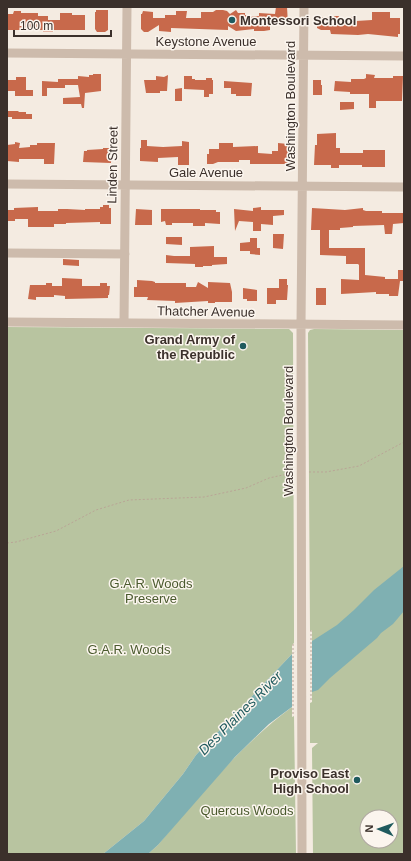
<svg xmlns="http://www.w3.org/2000/svg" width="411" height="861" viewBox="0 0 411 861" font-family="Arial,sans-serif">
<rect width="100%" height="100%" fill="#f4ebe1"/>
<!-- green -->
<path fill="#b8c4a0" fill-rule="evenodd" d="M 7,327 L 289,329 L 293,333 L 294,624 L 294,643 L 292,645 L 292,654 L 196,755 L 183,774 L 144,821 L 103,854 L 7,854 Z
M 314,329 L 404,330 L 404,854 L 313,854 L 312,748 L 318,743 L 310,743 L 310,703 L 312,702 L 312,630 L 310,631 L 308,333 L 310,330 ZM 367,817 L 391,817 L 391,841 L 367,841 Z
M 292,707 L 292,717 L 294,716 L 296,854 L 148,854 L 158,845 C 199,795 241,745 292,707 Z"/>
<!-- water -->
<path fill="#7fb0b2" d="M 404,566 L 404,611 L 393,624 L 381,633 L 377,638 L 330,678 L 318,690 L 312,692 L 269,724 L 235,757 L 158,845 L 148,854 L 103,854 L 144,821 L 183,774 L 196,755 L 292,654 L 337,625 L 354,610 L 374,590 Z"/>
<!-- pier -->
<path fill="#f4ebe1" d="M 312,639 L 312,693 L 292,708 L 292,654 Z"/>
<!-- building -->
<path fill="#c8694b" d="M 276,7 L 287,7 L 288,24 L 270,23 L 270,30 L 264,31 L 254,31 L 254,29 L 236,31 L 228,26 L 228,30 L 171,28 L 171,32 L 159,31 L 159,25 L 148,32 L 144,32 L 141,29 L 141,14 L 142,14 L 143,11 L 153,12 L 153,18 L 165,18 L 165,15 L 176,15 L 176,11 L 187,11 L 186,18 L 201,18 L 201,12 L 213,12 L 216,10 L 223,10 L 227,11 L 230,14 L 236,10 L 238,13 L 245,13 L 245,15 L 249,15 L 249,17 L 259,16 L 259,13 L 275,14 Z
M 96,10 L 108,10 L 108,30 L 105,32 L 97,32 L 95,29 L 95,12 L 96,12 Z
M 14,11 L 21,11 L 21,13 L 38,13 L 38,16 L 48,16 L 48,20 L 60,20 L 60,13 L 72,13 L 72,15 L 85,15 L 85,30 L 53,30 L 53,32 L 43,32 L 43,30 L 7,30 L 7,14 L 13,14 Z
M 372,12 L 390,12 L 390,18 L 400,18 L 400,34 L 398,34 L 398,37 L 368,34 L 358,35 L 331,34 L 330,30 L 321,30 L 317,28 L 317,17 L 334,17 L 334,16 L 339,16 L 339,23 L 350,23 L 350,17 L 356,17 L 356,21 L 372,20 Z
M 93,74 L 101,74 L 101,91 L 85,93 L 84,108 L 82,108 L 81,104 L 63,104 L 63,98 L 80,97 L 78,85 L 65,85 L 65,88 L 47,88 L 47,96 L 42,96 L 42,81 L 58,82 L 58,79 L 78,79 L 78,76 L 89,77 L 89,75 L 93,75 Z
M 366,74 L 375,75 L 374,78 L 393,78 L 393,76 L 403,76 L 402,101 L 376,101 L 376,108 L 369,108 L 369,94 L 350,94 L 350,92 L 334,91 L 335,81 L 351,82 L 351,79 L 364,79 L 366,78 Z
M 168,75 L 167,91 L 160,91 L 160,93 L 146,93 L 144,80 L 156,80 L 156,76 L 164,77 Z
M 184,76 L 192,76 L 192,79 L 195,79 L 195,80 L 206,80 L 206,78 L 212,78 L 212,80 L 213,80 L 213,94 L 209,94 L 209,97 L 204,97 L 204,90 L 184,89 Z
M 16,77 L 26,77 L 26,90 L 33,90 L 33,96 L 15,96 L 15,91 L 7,91 L 7,80 L 16,80 Z
M 313,80 L 321,80 L 321,85 L 322,85 L 322,95 L 313,95 Z
M 224,81 L 252,83 L 251,96 L 236,96 L 236,94 L 231,94 L 231,88 L 224,88 Z
M 182,88 L 182,101 L 175,101 L 175,89 Z
M 340,102 L 354,102 L 354,109 L 340,110 Z
M 7,111 L 18,111 L 19,112 L 26,112 L 26,114 L 32,114 L 32,119 L 12,119 L 12,117 L 7,117 Z
M 336,133 L 336,148 L 340,148 L 340,153 L 363,153 L 363,150 L 385,150 L 385,167 L 362,167 L 362,165 L 339,165 L 339,168 L 331,168 L 331,165 L 314,165 L 315,145 L 317,145 L 317,134 Z
M 141,140 L 147,140 L 147,146 L 163,147 L 182,146 L 182,141 L 189,142 L 189,165 L 178,165 L 178,157 L 158,158 L 158,162 L 140,161 L 140,148 L 141,148 Z
M 15,142 L 20,143 L 19,148 L 30,147 L 30,145 L 37,145 L 37,143 L 55,143 L 54,164 L 44,164 L 44,159 L 19,159 L 19,162 L 7,161 L 7,145 L 15,144 Z
M 219,143 L 233,143 L 233,147 L 258,146 L 258,153 L 272,154 L 272,151 L 278,151 L 278,143 L 288,144 L 288,164 L 250,164 L 250,160 L 239,160 L 239,162 L 218,162 L 213,164 L 207,164 L 207,154 L 209,154 L 209,149 L 219,149 Z
M 103,148 L 112,148 L 111,163 L 83,162 L 84,151 L 87,151 L 87,150 L 103,149 Z
M 103,205 L 109,205 L 109,208 L 111,208 L 111,224 L 100,224 L 100,222 L 66,223 L 66,224 L 54,224 L 54,227 L 28,227 L 28,219 L 15,219 L 15,221 L 7,221 L 7,210 L 14,210 L 14,208 L 38,207 L 38,211 L 58,211 L 58,209 L 67,209 L 85,210 L 85,209 L 100,209 L 100,207 L 103,207 Z
M 261,207 L 261,210 L 284,210 L 284,215 L 273,216 L 273,225 L 261,224 L 261,231 L 253,231 L 253,222 L 239,221 L 235,231 L 234,209 L 253,211 L 253,208 Z
M 312,208 L 345,210 L 363,208 L 363,210 L 366,211 L 382,211 L 382,213 L 404,213 L 404,223 L 393,224 L 392,234 L 385,234 L 384,225 L 353,226 L 353,227 L 340,228 L 340,230 L 329,230 L 329,248 L 365,248 L 365,275 L 385,277 L 385,279 L 398,279 L 398,270 L 404,270 L 404,281 L 400,281 L 398,296 L 389,296 L 389,294 L 376,294 L 376,292 L 341,294 L 341,279 L 359,280 L 359,265 L 358,264 L 346,264 L 346,256 L 320,255 L 320,230 L 311,230 Z
M 136,209 L 152,210 L 152,225 L 135,225 Z
M 161,209 L 200,209 L 200,210 L 216,210 L 216,212 L 220,212 L 220,224 L 205,223 L 205,226 L 193,226 L 193,223 L 172,223 L 172,225 L 166,225 L 165,221 L 161,222 Z
M 273,234 L 284,234 L 283,249 L 273,248 Z
M 166,237 L 182,237 L 182,245 L 166,244 Z
M 250,238 L 257,238 L 257,248 L 260,248 L 260,255 L 250,254 L 250,251 L 240,251 L 240,243 L 250,242 Z
M 214,246 L 214,257 L 227,257 L 227,264 L 212,265 L 212,266 L 203,266 L 203,267 L 195,267 L 195,264 L 166,263 L 166,255 L 174,256 L 190,256 L 190,247 Z
M 63,259 L 79,260 L 79,266 L 63,265 Z
M 62,278 L 82,279 L 82,286 L 100,286 L 100,283 L 107,283 L 107,286 L 110,286 L 109,295 L 108,295 L 108,298 L 65,299 L 65,296 L 54,295 L 54,297 L 36,297 L 36,300 L 28,299 L 30,285 L 46,285 L 46,283 L 52,283 L 52,286 L 62,286 Z
M 279,279 L 287,279 L 287,285 L 288,285 L 287,300 L 276,300 L 276,304 L 267,304 L 267,288 L 279,288 Z
M 137,280 L 152,281 L 155,282 L 155,283 L 186,283 L 186,287 L 196,287 L 198,282 L 208,288 L 208,282 L 230,283 L 232,292 L 232,302 L 215,302 L 215,303 L 208,303 L 208,301 L 175,303 L 175,301 L 147,300 L 148,297 L 134,297 L 134,287 L 137,287 Z
M 243,288 L 257,290 L 257,301 L 247,301 L 247,299 L 243,299 Z
M 316,288 L 326,288 L 326,305 L 316,305 Z"/>
<g fill="none" stroke-linecap="round" stroke-linejoin="round">
<!-- path -->
<path stroke="#b9a596" stroke-width="1" stroke-dasharray="2 2" stroke-linecap="butt" d="M 309,472 L 326,472 L 359,466 L 404,442
M 7,543 L 16,542 L 56,531 L 96,510 L 129,500 L 204,497 L 246,488 L 269,478 L 292,473
M 311,630 L 311,702
M 293,644 L 293,716"/>
<!-- minor -->
<path stroke="#cdbbac" stroke-width="9" d="M 7,53 L 404,56
M 7,184 L 404,187
M 7,253 L 125,254
M 7,322 L 404,325
M 124,323 L 127,7
M 302,854 L 301,325 L 304,7"/>
</g>
<!-- markers -->
<g fill="#1f5a5e" stroke="#fbf5ee" stroke-width="1.5">
<circle cx="232" cy="20" r="4"/>
<circle cx="243" cy="346" r="4"/>
<circle cx="357" cy="780" r="4"/>
</g>
<g text-anchor="middle" stroke-width="3" stroke-linejoin="round" paint-order="stroke">
<!-- poi labels -->
<g font-size="13" font-weight="bold" fill="#3b302b" stroke="#fbf5ee" text-anchor="end">
<text x="240" y="25" text-anchor="start">Montessori School</text>
<text x="235" y="344">Grand Army of<tspan x="235" dy="15">the Republic</tspan></text>
<text x="349" y="778">Proviso East<tspan x="349" dy="15">High School</tspan></text>
</g>
<!-- street labels -->
<g font-size="13" fill="#3b302b" stroke="#fbf5ee">
<text x="206" y="46">Keystone Avenue</text>
<text transform="translate(290 106) rotate(-90)" y="5">Washington Boulevard</text>
<text transform="translate(112 165) rotate(-89)" y="5">Linden Street</text>
<text x="206" y="177">Gale Avenue</text>
<text transform="translate(206 311) rotate(1)" y="5">Thatcher Avenue</text>
<text transform="translate(288 431) rotate(-90)" y="5">Washington Boulevard</text>
</g>
<!-- park labels -->
<g font-size="13" fill="#4a5a2e" stroke="#fbf5ee">
<text x="151" y="588">G.A.R. Woods<tspan x="151" dy="15">Preserve</tspan></text>
<text x="129" y="654">G.A.R. Woods</text>
<text x="247" y="815">Quercus Woods</text>
</g>
<!-- water labels -->
<g font-size="14" font-style="italic" fill="#1f5a5e" stroke="#fbf5ee">
<text transform="translate(240 713) rotate(-45)" y="5">Des Plaines River</text>
</g>
</g>
<!-- border -->
<rect width="411" height="861" fill="none" stroke="#3b302b" stroke-width="16"/>
<!-- north arrow -->
<g transform="translate(379 829) rotate(272)"><circle r="19" fill="#fbf5ee" stroke="#aea6a0"/>
<path d="M0-3L7 15L0 10L-7 15Z" fill="#1f5a5e"/>
<text y="-6" font-size="11" font-weight="bold" text-anchor="middle" fill="#3b302b">N</text>
</g>
<!-- scale -->
<path d="M14 30v6h97v-6" fill="none" stroke="#3b302b" stroke-width="2"/>
<text x="20" y="30" font-size="12" fill="#3b302b" stroke="#fbf5ee" stroke-width="3" paint-order="stroke">100 m</text>
</svg>
